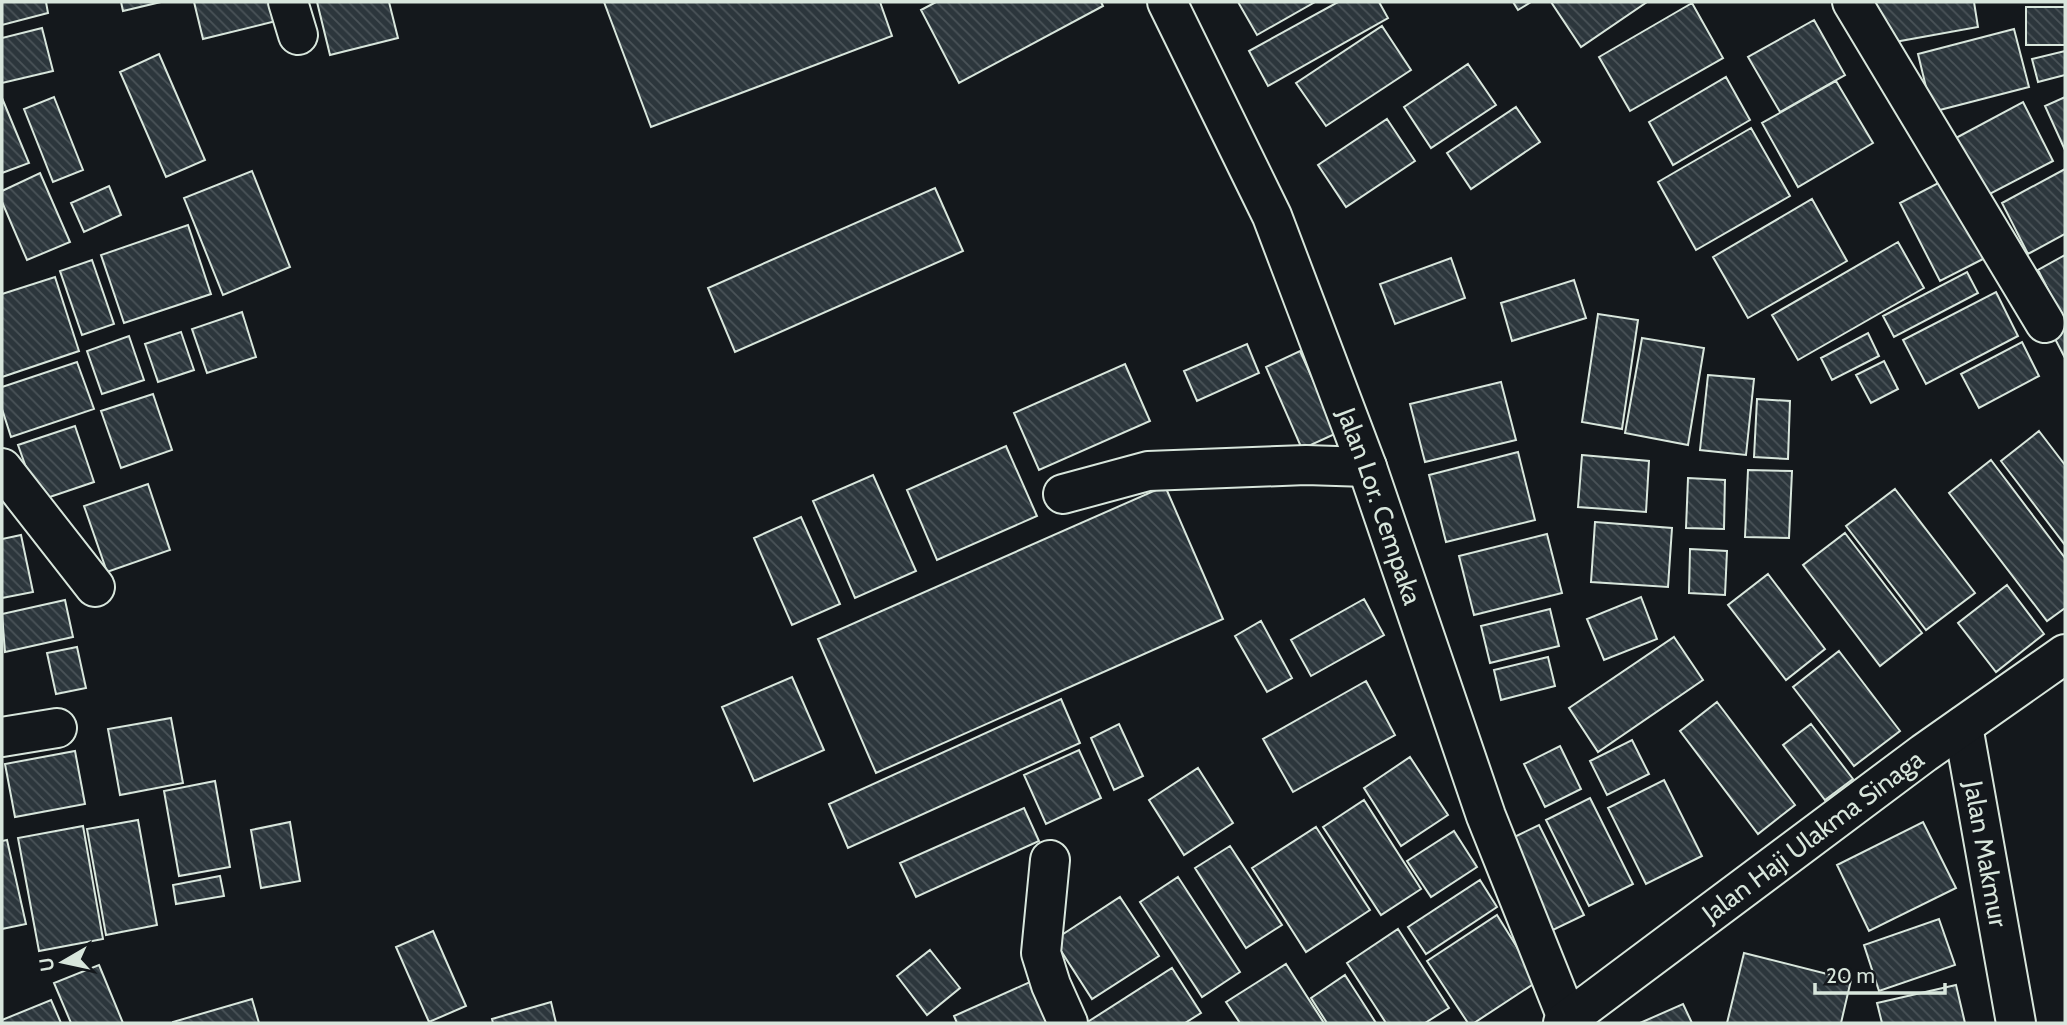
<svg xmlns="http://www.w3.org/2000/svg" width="2067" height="1025" viewBox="0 0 2067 1025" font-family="Cabin,sans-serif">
<defs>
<pattern id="building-back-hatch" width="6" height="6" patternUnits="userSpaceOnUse" patternTransform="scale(1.75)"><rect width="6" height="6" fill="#2c363c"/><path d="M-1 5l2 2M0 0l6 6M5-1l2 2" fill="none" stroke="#4a5358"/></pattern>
</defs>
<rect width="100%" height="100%" fill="#14181c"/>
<!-- building -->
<path fill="url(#building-back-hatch)" stroke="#d8e6dc" stroke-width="2" d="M 2,2 L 46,2 L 48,13 L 2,25 Z
M 121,2 L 161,2 L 123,11 Z
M 194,2 L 276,2 L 280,20 L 203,39 Z
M 317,2 L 389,2 L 398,38 L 330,55 Z
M 604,2 L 880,2 L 892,36 L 651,127 Z
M 936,2 L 1101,2 L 1103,6 L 959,83 L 921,10 Z
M 1238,2 L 1315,2 L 1257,35 Z
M 1338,2 L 1379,2 L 1388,18 L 1268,86 L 1249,51 Z
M 1513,2 L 1531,2 L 1518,10 Z
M 1551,2 L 1647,2 L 1581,47 Z
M 1870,2 L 1974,2 L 1978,27 L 1878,45 Z
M 1692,3 L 1723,58 L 1630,111 L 1599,57 Z
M 2026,7 L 2065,7 L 2065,45 L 2026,45 Z
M 1814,20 L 1845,75 L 1780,112 L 1748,57 Z
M 1382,26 L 1411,70 L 1326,126 L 1296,83 Z
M 42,28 L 53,71 L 2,83 L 2,38 Z
M 2014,29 L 2029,87 L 1932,112 L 1918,54 Z
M 2065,51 L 2065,75 L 2038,82 L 2032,59 Z
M 159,54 L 205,160 L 166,177 L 120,72 Z
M 1468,64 L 1496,105 L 1431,148 L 1404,107 Z
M 1726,77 L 1750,120 L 1673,165 L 1649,122 Z
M 1836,81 L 1873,143 L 1798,187 L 1762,123 Z
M 54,97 L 83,170 L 53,182 L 24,109 Z
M 2065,97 L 2065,150 L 2045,106 Z
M 2,98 L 29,163 L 2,173 Z
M 2023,102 L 2053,161 L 1984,197 L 1954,139 Z
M 1516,107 L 1540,142 L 1471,189 L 1447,153 Z
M 1387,119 L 1415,161 L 1346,207 L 1318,165 Z
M 1751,128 L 1790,196 L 1696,250 L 1658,182 Z
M 2065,169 L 2065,234 L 2028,254 L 2002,203 Z
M 252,171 L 290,267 L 223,295 L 184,198 Z
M 40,173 L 70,242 L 27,260 L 2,202 L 2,191 Z
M 1944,180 L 1985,258 L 1940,281 L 1900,203 Z
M 109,186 L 121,215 L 84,232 L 71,203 Z
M 935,188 L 963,251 L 735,352 L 708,288 Z
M 1812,199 L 1847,261 L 1748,318 L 1713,257 Z
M 188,225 L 211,294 L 124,323 L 101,255 Z
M 1898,242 L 1924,288 L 1798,360 L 1772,315 Z
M 2065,255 L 2065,323 L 2038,270 Z
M 1451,258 L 1465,298 L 1395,324 L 1380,284 Z
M 92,260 L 114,324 L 82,335 L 60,271 Z
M 1967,272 L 1978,293 L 1894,337 L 1883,316 Z
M 55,277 L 79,351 L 2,377 L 2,294 Z
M 1574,280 L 1586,318 L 1512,341 L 1501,303 Z
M 1996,292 L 2018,336 L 1926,384 L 1903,340 Z
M 242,312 L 256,357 L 207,373 L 192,329 Z
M 1598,314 L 1638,320 L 1622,429 L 1582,422 Z
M 2065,329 L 2065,358 L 2053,335 Z
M 181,332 L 194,370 L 158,382 L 145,344 Z
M 1868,333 L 1879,356 L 1832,380 L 1821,358 Z
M 129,336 L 144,380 L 102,394 L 87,351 Z
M 1642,338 L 1704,348 L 1688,445 L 1625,433 Z
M 2022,342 L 2039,376 L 1979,408 L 1961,374 Z
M 1247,344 L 1259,373 L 1197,401 L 1184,371 Z
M 1300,351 L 1337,433 L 1302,449 L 1266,367 Z
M 1884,361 L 1898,389 L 1871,403 L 1856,375 Z
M 77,362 L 94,409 L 11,437 L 2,409 L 2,387 Z
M 1125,364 L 1150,421 L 1039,470 L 1014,413 Z
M 1708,375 L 1754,379 L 1746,455 L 1700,450 Z
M 1501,382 L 1516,440 L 1425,462 L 1410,404 Z
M 153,394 L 172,450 L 121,468 L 101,411 Z
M 1757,399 L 1790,401 L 1788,459 L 1754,457 Z
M 75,426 L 94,482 L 38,501 L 18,445 Z
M 2039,431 L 2065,465 L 2065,545 L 2001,461 Z
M 1006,446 L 1037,516 L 937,560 L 907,490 Z
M 1518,452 L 1535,520 L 1446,542 L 1429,475 Z
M 1582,455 L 1649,461 L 1646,512 L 1578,507 Z
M 1991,460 L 2065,558 L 2065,608 L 2047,621 L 1949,493 Z
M 1748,470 L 1792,471 L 1789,538 L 1745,537 Z
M 873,475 L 916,571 L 855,598 L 813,501 Z
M 1688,478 L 1725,480 L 1724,529 L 1686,528 Z
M 148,484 L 170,550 L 107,572 L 84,506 Z
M 1165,486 L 1223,619 L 876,773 L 818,639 Z
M 1895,489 L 1975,593 L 1926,630 L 1846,526 Z
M 801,517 L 840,604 L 792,625 L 754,538 Z
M 1595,522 L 1672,528 L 1668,587 L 1591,582 Z
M 1845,533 L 1922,633 L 1880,666 L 1803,565 Z
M 1547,534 L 1562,593 L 1474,615 L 1459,556 Z
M 21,535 L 33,592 L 2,598 L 2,539 Z
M 1690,549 L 1727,551 L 1725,595 L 1689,593 Z
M 1768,574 L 1825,649 L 1786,680 L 1728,605 Z
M 2007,585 L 2044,634 L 1996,672 L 1958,623 Z
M 1641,597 L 1657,639 L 1604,660 L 1587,619 Z
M 1364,599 L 1384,635 L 1311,676 L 1291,640 Z
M 65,600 L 73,637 L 5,652 L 2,614 Z
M 1550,609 L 1559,646 L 1490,663 L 1481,626 Z
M 1261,621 L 1292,678 L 1267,692 L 1235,636 Z
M 1674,637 L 1703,680 L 1598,752 L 1569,708 Z
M 77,647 L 86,688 L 56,694 L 47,653 Z
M 1839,651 L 1900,731 L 1854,766 L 1793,687 Z
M 1548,657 L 1555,686 L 1501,700 L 1494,670 Z
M 792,677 L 824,750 L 754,781 L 722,707 Z
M 1366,681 L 1395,735 L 1293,792 L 1263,739 Z
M 1061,699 L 1080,743 L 848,848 L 829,804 Z
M 1717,702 L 1795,805 L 1758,834 L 1680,731 Z
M 171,718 L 183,783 L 120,795 L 108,729 Z
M 1119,724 L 1143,776 L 1114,790 L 1091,738 Z
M 1811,724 L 1853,779 L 1825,800 L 1783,745 Z
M 1632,740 L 1649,774 L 1607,795 L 1590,761 Z
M 1560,746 L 1581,789 L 1545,807 L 1524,764 Z
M 1079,750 L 1101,798 L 1046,824 L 1024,775 Z
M 75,751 L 85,804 L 15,817 L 5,764 Z
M 1410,757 L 1448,815 L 1401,846 L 1364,788 Z
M 1198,768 L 1233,823 L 1184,855 L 1149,800 Z
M 1664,780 L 1702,856 L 1646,884 L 1608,808 Z
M 215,781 L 230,867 L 179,876 L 164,791 Z
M 1590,798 L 1633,884 L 1589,906 L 1546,820 Z
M 1364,800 L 1421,889 L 1381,915 L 1323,827 Z
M 1024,808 L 1039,841 L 916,897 L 900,863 Z
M 138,820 L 157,925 L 106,935 L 87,829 Z
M 290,822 L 300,881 L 261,888 L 251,830 Z
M 1923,822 L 1956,888 L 1869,931 L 1837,865 Z
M 1539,825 L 1584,915 L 1553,930 L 1508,840 Z
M 83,826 L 103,939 L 39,951 L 18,838 Z
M 1316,827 L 1370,910 L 1306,952 L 1252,868 Z
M 1454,831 L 1477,867 L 1431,897 L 1407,861 Z
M 7,840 L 26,924 L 2,929 L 2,841 Z
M 1230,846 L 1282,925 L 1246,948 L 1195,868 Z
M 220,876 L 224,896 L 176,904 L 173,885 Z
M 1178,877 L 1240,972 L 1202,997 L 1140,902 Z
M 1480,880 L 1497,907 L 1426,954 L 1408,927 Z
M 1120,897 L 1159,956 L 1092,999 L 1054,940 Z
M 1497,915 L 1538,981 L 1474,1023 L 1468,1023 L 1427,961 Z
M 1939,919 L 1955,965 L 1879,991 L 1864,945 Z
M 1398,929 L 1449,1008 L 1425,1023 L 1386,1023 L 1347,963 Z
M 433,931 L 466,1006 L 429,1022 L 396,947 Z
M 930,950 L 960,988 L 927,1015 L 897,976 Z
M 1744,953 L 1851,980 L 1841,1023 L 1727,1023 Z
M 1286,964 L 1324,1023 L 1240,1023 L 1226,1002 Z
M 99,965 L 123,1023 L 71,1023 L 54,983 Z
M 1172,968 L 1201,1013 L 1185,1023 L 1086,1023 Z
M 1345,975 L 1376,1023 L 1327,1023 L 1311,998 Z
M 1030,982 L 1048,1023 L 957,1023 L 954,1016 Z
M 1956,985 L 1965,1023 L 1882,1023 L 1877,1003 Z
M 252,999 L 259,1023 L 173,1023 L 173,1022 Z
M 51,1000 L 61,1023 L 2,1023 L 2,1020 Z
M 551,1002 L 556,1023 L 493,1023 L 492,1019 Z
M 1683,1004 L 1692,1023 L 1640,1023 Z"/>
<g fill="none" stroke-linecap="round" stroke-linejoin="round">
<!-- minor casing -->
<g stroke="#d8e6dc" stroke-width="42">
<g id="minor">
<path d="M 288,2 L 298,35"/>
<path id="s1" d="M 1167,2 L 1272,216 L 1367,467 L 1486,816 L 1569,1023"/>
<path d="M 1852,2 L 2045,323"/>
<path d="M 2,468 L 95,587"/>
<path d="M 1063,494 L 1148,471 L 1306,465 L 1367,467"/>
<path id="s2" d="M 1963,726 L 2016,1023"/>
<path d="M 2,737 L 57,728"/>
<path d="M 1050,860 L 1041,953 L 1051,985 L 1068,1023"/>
</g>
</g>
<!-- primary casing -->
<g stroke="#d8e6dc" stroke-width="42">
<g id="primary">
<path id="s3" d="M 1563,1023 L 1924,753 L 2065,654"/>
</g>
</g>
<!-- minor -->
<use href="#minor" stroke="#14181c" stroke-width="38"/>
<!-- primary -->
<use href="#primary" stroke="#14181c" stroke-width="38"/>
</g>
<g text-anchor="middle" stroke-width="5" stroke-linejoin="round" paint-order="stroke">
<!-- street labels -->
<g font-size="26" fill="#d8e6dc" stroke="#14181c">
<text dy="9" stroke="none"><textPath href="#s1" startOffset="548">Jalan Lor. Cempaka</textPath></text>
<text dy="9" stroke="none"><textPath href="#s3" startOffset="312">Jalan Haji Ulakma Sinaga</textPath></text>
<text dy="9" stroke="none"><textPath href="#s2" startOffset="130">Jalan Makmur</textPath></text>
</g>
</g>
<!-- border -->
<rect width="2067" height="1025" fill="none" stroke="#d8e6dc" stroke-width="7"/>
<!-- north arrow -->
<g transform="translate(63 962) rotate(261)" stroke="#14181c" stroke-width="5" paint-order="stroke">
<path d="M0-5L12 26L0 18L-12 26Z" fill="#d8e6dc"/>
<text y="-10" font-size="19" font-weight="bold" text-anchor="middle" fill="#d8e6dc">U</text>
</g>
<!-- scale -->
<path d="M1815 983v10h130v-10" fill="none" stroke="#d8e6dc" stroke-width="3.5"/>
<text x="1826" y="983" font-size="21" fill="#d8e6dc" stroke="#14181c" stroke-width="5" paint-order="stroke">20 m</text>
</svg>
